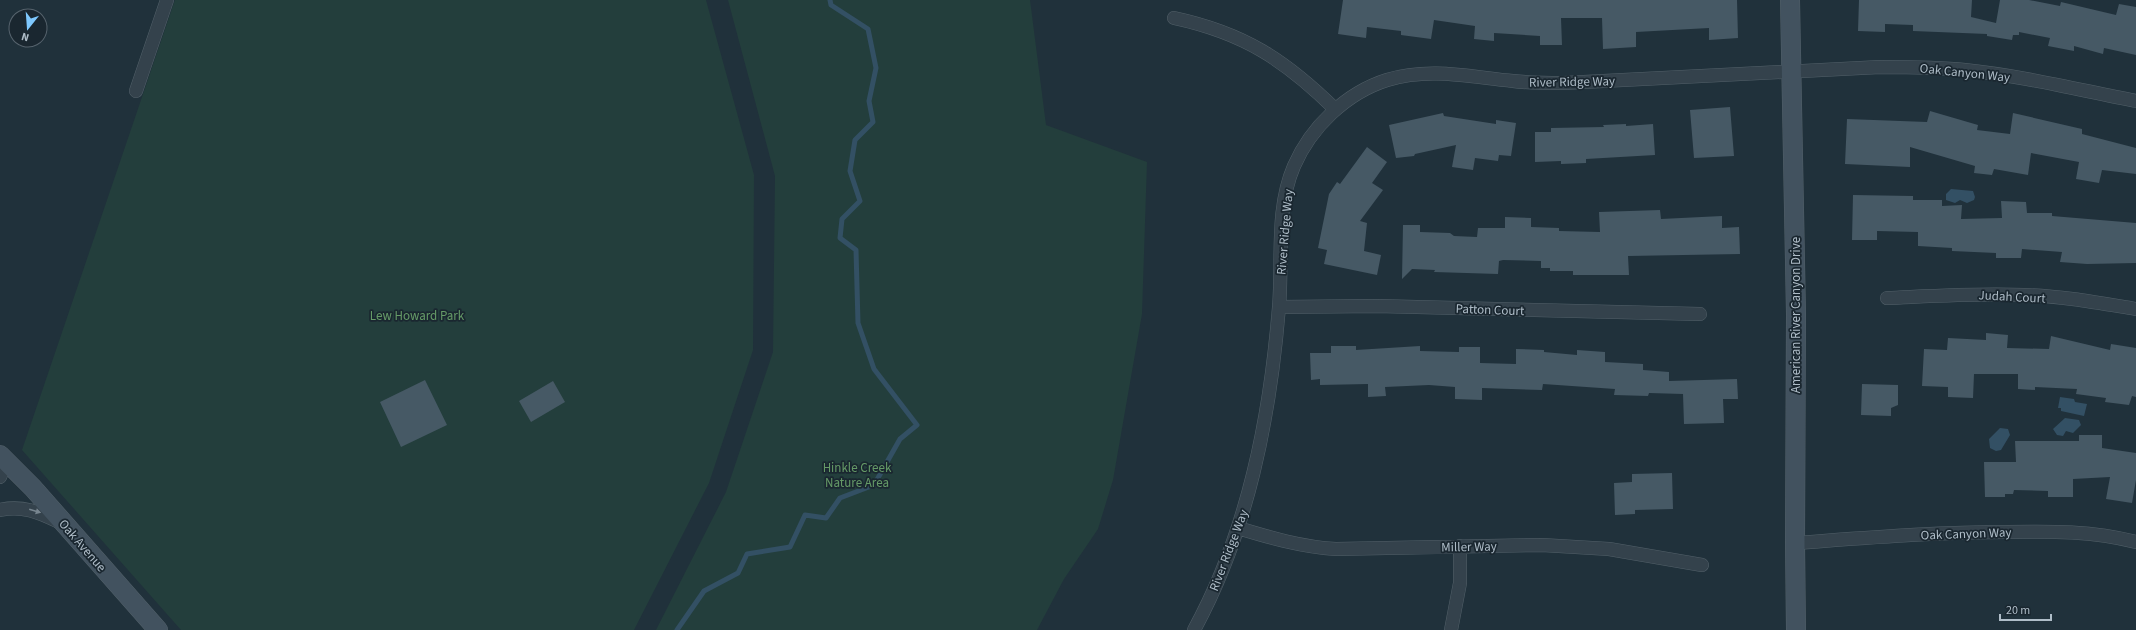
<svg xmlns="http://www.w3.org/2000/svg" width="2136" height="630" viewBox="0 0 2136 630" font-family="'Source Sans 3',sans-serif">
<rect width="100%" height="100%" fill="#20313b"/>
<!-- green -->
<path fill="#233e3c" d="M 175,0 L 706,0 L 754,175 L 753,350 L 709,483 L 634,630 L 181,630 L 22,450 Z
M 728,0 L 1030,0 L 1046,125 L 1147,162 L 1142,314 L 1113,480 L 1098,529 L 1064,579 L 1037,630 L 656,630 L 726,492 L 773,352 L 775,176 Z"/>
<!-- water -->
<path fill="#335064" d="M 1951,189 L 1973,191 L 1975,197 L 1974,200 L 1967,203 L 1960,200 L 1955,203 L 1946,200 L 1946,194 Z
M 2060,397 L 2074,399 L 2075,402 L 2087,404 L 2084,416 L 2061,411 L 2061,408 L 2058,408 Z
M 2065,418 L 2079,420 L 2081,425 L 2073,433 L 2066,431 L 2063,436 L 2057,435 L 2053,429 Z
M 2000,428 L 2008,429 L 2010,435 L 2001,450 L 1996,451 L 1990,448 L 1989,439 Z"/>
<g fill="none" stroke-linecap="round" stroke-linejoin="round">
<!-- stream -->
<path stroke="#335064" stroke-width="5" d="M 677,630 L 704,591 L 738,573 L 747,554 L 790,547 L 805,515 L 826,518 L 840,498 L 874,485 L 900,439 L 917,425 L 874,369 L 858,323 L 856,250 L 840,238 L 842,219 L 860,201 L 850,171 L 855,140 L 873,122 L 869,101 L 876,68 L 868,29 L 831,5 L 830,0"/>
</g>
<!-- building -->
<path fill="#465965" d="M 1343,0 L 1737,0 L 1738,38 L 1709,40 L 1709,28 L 1636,32 L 1636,47 L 1603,49 L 1602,18 L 1561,18 L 1562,45 L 1540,45 L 1540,36 L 1494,33 L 1494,41 L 1474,39 L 1475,26 L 1434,20 L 1431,39 L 1401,35 L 1401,31 L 1367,27 L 1366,38 L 1338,34 Z
M 1859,0 L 1972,0 L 1971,17 L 1996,23 L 2000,0 L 2029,0 L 2060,6 L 2061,2 L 2116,15 L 2119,4 L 2136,7 L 2136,55 L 2104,48 L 2103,54 L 2074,46 L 2074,51 L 2048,46 L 2050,38 L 2019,32 L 2019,35 L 2013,35 L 2012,40 L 1987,36 L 1987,34 L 1913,31 L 1913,25 L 1885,24 L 1885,32 L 1858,31 Z
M 1730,107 L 1734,156 L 1694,158 L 1690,110 Z
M 1930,111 L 1978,125 L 1977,130 L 2010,134 L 2013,113 L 2082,129 L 2082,134 L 2136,148 L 2136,174 L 2102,170 L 2099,183 L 2076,179 L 2079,162 L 2031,153 L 2028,175 L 1994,169 L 1992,175 L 1974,173 L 1975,166 L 1910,147 L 1910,167 L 1845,164 L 1847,119 L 1927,122 Z
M 1443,113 L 1444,116 L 1496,124 L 1496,120 L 1516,123 L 1511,156 L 1499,155 L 1498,161 L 1475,158 L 1473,170 L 1452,167 L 1456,145 L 1415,154 L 1414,156 L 1396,158 L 1389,125 Z
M 1626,124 L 1626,126 L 1653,124 L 1655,155 L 1586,159 L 1586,163 L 1561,164 L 1561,161 L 1535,162 L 1535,132 L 1551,132 L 1551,128 L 1604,127 L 1603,125 Z
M 1367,147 L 1387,162 L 1372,183 L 1383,190 L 1360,221 L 1367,223 L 1364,251 L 1381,255 L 1377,275 L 1324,264 L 1327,250 L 1318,248 L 1329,194 L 1337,182 L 1340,184 Z
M 1853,195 L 1913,196 L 1913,200 L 1942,200 L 1942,206 L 1962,205 L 1961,219 L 2002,218 L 2001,201 L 2026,202 L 2027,213 L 2052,213 L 2052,216 L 2136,223 L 2136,263 L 2087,264 L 2060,262 L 2062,252 L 2022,249 L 2021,258 L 1996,258 L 1996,253 L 1952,251 L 1952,248 L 1918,246 L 1918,232 L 1877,231 L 1877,240 L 1852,240 Z
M 1660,210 L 1661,219 L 1722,216 L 1722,228 L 1739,227 L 1740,254 L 1628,256 L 1629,275 L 1573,275 L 1573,271 L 1550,271 L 1550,268 L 1541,268 L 1541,261 L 1503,260 L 1499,261 L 1498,274 L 1434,272 L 1435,270 L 1412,269 L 1402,279 L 1403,225 L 1420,225 L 1420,232 L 1450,233 L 1454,236 L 1477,237 L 1478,228 L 1505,228 L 1505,217 L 1531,218 L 1531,227 L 1559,228 L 1559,231 L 1600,232 L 1599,212 Z
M 1986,333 L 2008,335 L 2007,348 L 2049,349 L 2051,336 L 2110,350 L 2111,344 L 2136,348 L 2136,397 L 2132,396 L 2129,405 L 2105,402 L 2106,398 L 2076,394 L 2077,389 L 2035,387 L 2035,390 L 2018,389 L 2018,374 L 1974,374 L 1973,398 L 1948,397 L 1948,387 L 1922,386 L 1924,349 L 1947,350 L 1948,338 L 1986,340 Z
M 1331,346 L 1356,346 L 1356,350 L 1420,346 L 1420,351 L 1459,352 L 1459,347 L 1480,347 L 1480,363 L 1516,364 L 1516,349 L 1544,350 L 1544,352 L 1577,355 L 1577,350 L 1605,352 L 1605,362 L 1643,364 L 1643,370 L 1669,372 L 1669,381 L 1737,379 L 1738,399 L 1723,399 L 1724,423 L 1684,424 L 1683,394 L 1649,393 L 1648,396 L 1614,395 L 1615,389 L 1543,384 L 1542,390 L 1482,388 L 1482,400 L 1455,399 L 1455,387 L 1429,385 L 1385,387 L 1386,396 L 1368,397 L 1368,384 L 1320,385 L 1320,379 L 1311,380 L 1310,353 L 1331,353 Z
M 425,380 L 447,425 L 401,447 L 380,402 Z
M 553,381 L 565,402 L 531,422 L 519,401 Z
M 1862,384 L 1898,385 L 1898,405 L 1891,408 L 1891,416 L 1861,415 Z
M 2079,435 L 2102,435 L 2102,448 L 2136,453 L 2136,480 L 2132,503 L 2106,499 L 2110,477 L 2073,479 L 2073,497 L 2048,497 L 2048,491 L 2014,490 L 2013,494 L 2005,494 L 2005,497 L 1985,497 L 1984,462 L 2016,462 L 2015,441 L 2079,441 Z
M 1672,473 L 1673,509 L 1635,510 L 1635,514 L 1615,515 L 1614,483 L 1632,482 L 1632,474 Z"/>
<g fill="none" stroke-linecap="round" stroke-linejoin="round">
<!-- street casing -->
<g stroke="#526069" stroke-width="14">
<path id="street" d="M 1174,18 C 1244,33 1285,60 1335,109
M 136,91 L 167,0
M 1887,298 C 1933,296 1978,293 2024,295 C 2062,296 2099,303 2136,309
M 1279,307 L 1377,306 L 1700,314
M 0,477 L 7,461
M 0,510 C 22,505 39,512 59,522
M 1238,528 C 1271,538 1302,547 1336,549 L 1542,545 L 1609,549 L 1702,565
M 1795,543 C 1865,538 1936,532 2007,532 C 2051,531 2093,531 2136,542
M 1194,630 C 1248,531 1270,418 1279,307 C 1283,261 1275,210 1294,166 C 1311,127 1346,93 1387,80 C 1430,67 1470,77 1513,81 C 1529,83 1547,83 1564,83 L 1880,67 C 1908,67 1937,67 1965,70 C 2023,76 2079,90 2136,101
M 1451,630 L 1460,583 L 1460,546"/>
</g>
<!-- secondary casing -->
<g stroke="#526069" stroke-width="20">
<path id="secondary" d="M 1790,0 L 1796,314 L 1795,543 L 1796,630
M 0,455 L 33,488 L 158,630"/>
</g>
<!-- street -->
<use href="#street" stroke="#34424c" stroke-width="13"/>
<!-- secondary -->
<use href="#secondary" stroke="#42525f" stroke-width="19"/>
</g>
<!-- one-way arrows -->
<defs><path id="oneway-solid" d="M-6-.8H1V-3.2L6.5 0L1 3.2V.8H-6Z"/></defs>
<use fill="#788690" href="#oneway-solid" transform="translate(35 511) rotate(16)"/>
<g text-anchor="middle" stroke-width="3.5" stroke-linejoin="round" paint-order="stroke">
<!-- street labels -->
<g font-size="13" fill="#afbdc8" stroke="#1a2730">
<text transform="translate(1965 72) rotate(6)" y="5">Oak Canyon Way</text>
<text transform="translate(1572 81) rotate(-1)" y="5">River Ridge Way</text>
<text transform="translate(1284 232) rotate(-85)" y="5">River Ridge Way</text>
<text transform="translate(2012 296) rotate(3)" y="5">Judah Court</text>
<text transform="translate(1490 309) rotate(2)" y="5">Patton Court</text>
<text transform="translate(1795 315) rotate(-90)" y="5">American River Canyon Drive</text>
<text transform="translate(1966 533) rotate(-2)" y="5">Oak Canyon Way</text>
<text transform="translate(83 545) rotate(49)" y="5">Oak Avenue</text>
<text transform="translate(1469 546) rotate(-1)" y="5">Miller Way</text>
<text transform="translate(1228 550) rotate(-69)" y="5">River Ridge Way</text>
</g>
<!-- park labels -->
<g font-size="13" fill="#659a67" stroke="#1a2730">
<text x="417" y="320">Lew Howard Park</text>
<text x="857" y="472">Hinkle Creek<tspan x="857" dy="15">Nature Area</tspan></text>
</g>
</g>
<!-- north arrow -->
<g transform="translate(28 28) rotate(197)"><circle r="19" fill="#1a2730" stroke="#56636d"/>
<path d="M0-3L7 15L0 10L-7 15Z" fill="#7ec8fe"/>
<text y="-6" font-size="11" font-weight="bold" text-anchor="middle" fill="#afbdc8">N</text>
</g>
<!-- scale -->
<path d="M2000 614v6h51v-6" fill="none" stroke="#afbdc8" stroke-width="2"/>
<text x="2006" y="614" font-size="12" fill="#afbdc8" stroke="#1a2730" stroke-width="3" paint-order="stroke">20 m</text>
</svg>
